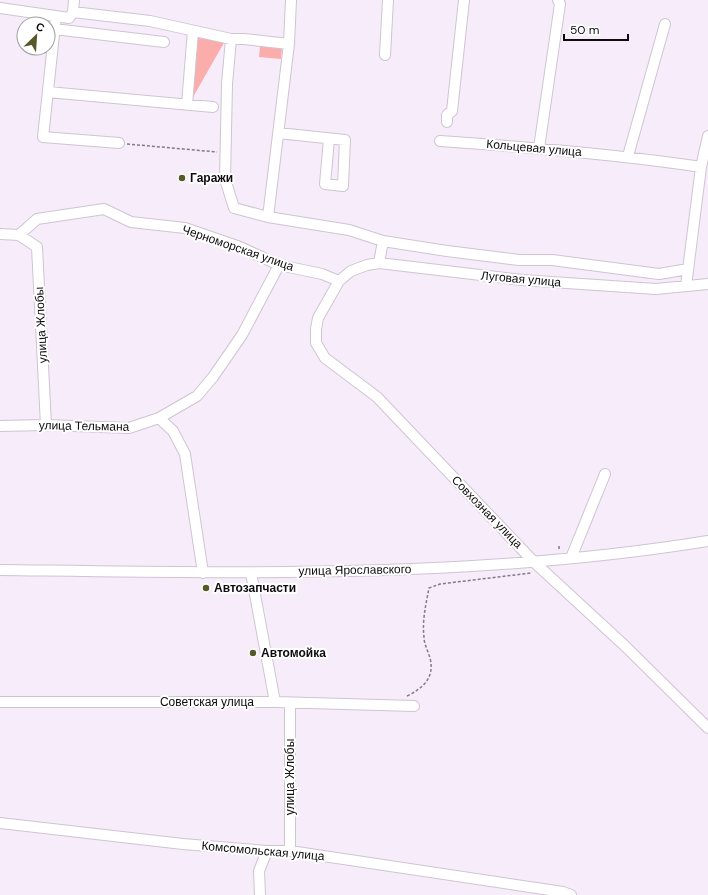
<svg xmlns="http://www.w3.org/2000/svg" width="708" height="895" viewBox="0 0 708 895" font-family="'DM Sans',sans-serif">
<rect width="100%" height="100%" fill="#f6ecfa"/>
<!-- green -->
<path fill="#fbadac" d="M 198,38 L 225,41 L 193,97 Z
M 260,46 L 282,48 L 281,59 L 259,57 Z"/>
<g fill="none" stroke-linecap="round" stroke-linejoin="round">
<!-- minor casing -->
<g stroke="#cfc4d2" stroke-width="12">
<path id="minor" d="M 0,8 L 69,18 L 73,12 L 74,0
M 73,12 L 150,21 L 231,39 L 244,39 L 289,44
M 56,16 L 43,137 L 119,143
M 54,29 L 164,42
M 231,39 L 227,84 L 225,179 L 234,208 L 268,217 L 349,230 L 383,241 L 447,251 L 519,260 L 552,260 L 659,274 L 688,269
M 385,55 L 388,0
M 48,92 L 213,107
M 187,104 L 193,31
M 447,122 L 447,115 L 452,111 L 464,0
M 278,133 L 345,140 L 343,186 L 325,184 L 329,139
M 440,141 C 527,147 614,154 701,167
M 539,148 L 560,4 L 558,0
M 628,156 L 665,24
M 268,217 L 289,44 L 291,0
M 0,234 L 19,235 L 37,219 L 104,209 L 131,222 L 185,228 L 240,247 L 279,265 L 322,274 L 339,281
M 19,235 L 37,247 L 46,425
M 379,263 L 383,241
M 708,284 L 656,289 L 522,280 L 379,263 L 367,265 L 351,271 L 339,281 L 318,318 L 316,329 L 316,343 L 325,358 L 377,397 L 534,562 L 625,646 L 708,728
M 686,286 L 701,167 L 708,136
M 159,418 L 173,431 L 185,454 L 203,573
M 0,426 L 46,425 L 129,428 L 159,418 L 197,396 L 213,377 L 242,335 L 279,265
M 571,558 L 605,474
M 0,570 C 236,573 474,579 708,541
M 251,573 L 275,702
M 0,702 L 275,702 L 414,706
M 290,704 L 290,851
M 0,823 L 183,844 L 267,851 L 290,851 L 563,892 L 571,895
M 260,895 L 259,871 L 267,851"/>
</g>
<!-- path -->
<path stroke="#827c85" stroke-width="1.5" stroke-dasharray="3 2" stroke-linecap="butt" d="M 127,144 L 217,152
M 559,546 L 559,551
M 407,696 C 423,688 435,678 430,658 C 428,651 424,644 424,637 C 422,620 426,604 429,588 L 440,584 L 531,573"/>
<!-- minor -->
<use href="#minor" stroke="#fff" stroke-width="10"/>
</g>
<!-- markers -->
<g fill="#565a28" stroke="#fff" stroke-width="1.5">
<circle cx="182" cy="178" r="4"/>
<circle cx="206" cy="588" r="4"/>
<circle cx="253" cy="653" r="4"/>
</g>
<g text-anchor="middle" stroke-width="4" stroke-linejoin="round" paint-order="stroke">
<!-- street labels -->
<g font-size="12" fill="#0e0b0f" stroke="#fff">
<text transform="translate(534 148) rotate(5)" y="4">Кольцевая улица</text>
<text transform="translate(238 248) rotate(19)" y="4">Черноморская улица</text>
<text transform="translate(521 279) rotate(5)" y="4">Луговая улица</text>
<text transform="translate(41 325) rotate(-93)" y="4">улица Жлобы</text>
<text transform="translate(84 426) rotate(1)" y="4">улица Тельмана</text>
<text transform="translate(487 512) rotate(46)" y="4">Совхозная улица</text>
<text transform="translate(355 570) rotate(-1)" y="4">улица Ярославского</text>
<text x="207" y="706">Советская улица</text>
<text transform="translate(290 777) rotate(-90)" y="4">улица Жлобы</text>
<text transform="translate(263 851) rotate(5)" y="4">Комсомольская улица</text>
</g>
<!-- poi labels -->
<g font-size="12" font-weight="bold" fill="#0e0b0f" stroke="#fff" text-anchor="start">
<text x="190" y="182">Гаражи</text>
<text x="214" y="592">Автозапчасти</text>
<text x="261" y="657">Автомойка</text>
</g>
</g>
<!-- north arrow -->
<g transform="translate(36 36) rotate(25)"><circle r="19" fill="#ffffff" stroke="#9f9d9f"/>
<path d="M0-3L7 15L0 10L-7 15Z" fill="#565a28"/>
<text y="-6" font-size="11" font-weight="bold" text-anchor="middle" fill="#0e0b0f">С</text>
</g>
<!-- scale -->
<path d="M564 34v6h64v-6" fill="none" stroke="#0e0b0f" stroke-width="2"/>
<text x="570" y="34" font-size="12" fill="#0e0b0f" stroke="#ffffff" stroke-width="3" paint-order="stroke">50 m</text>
</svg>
